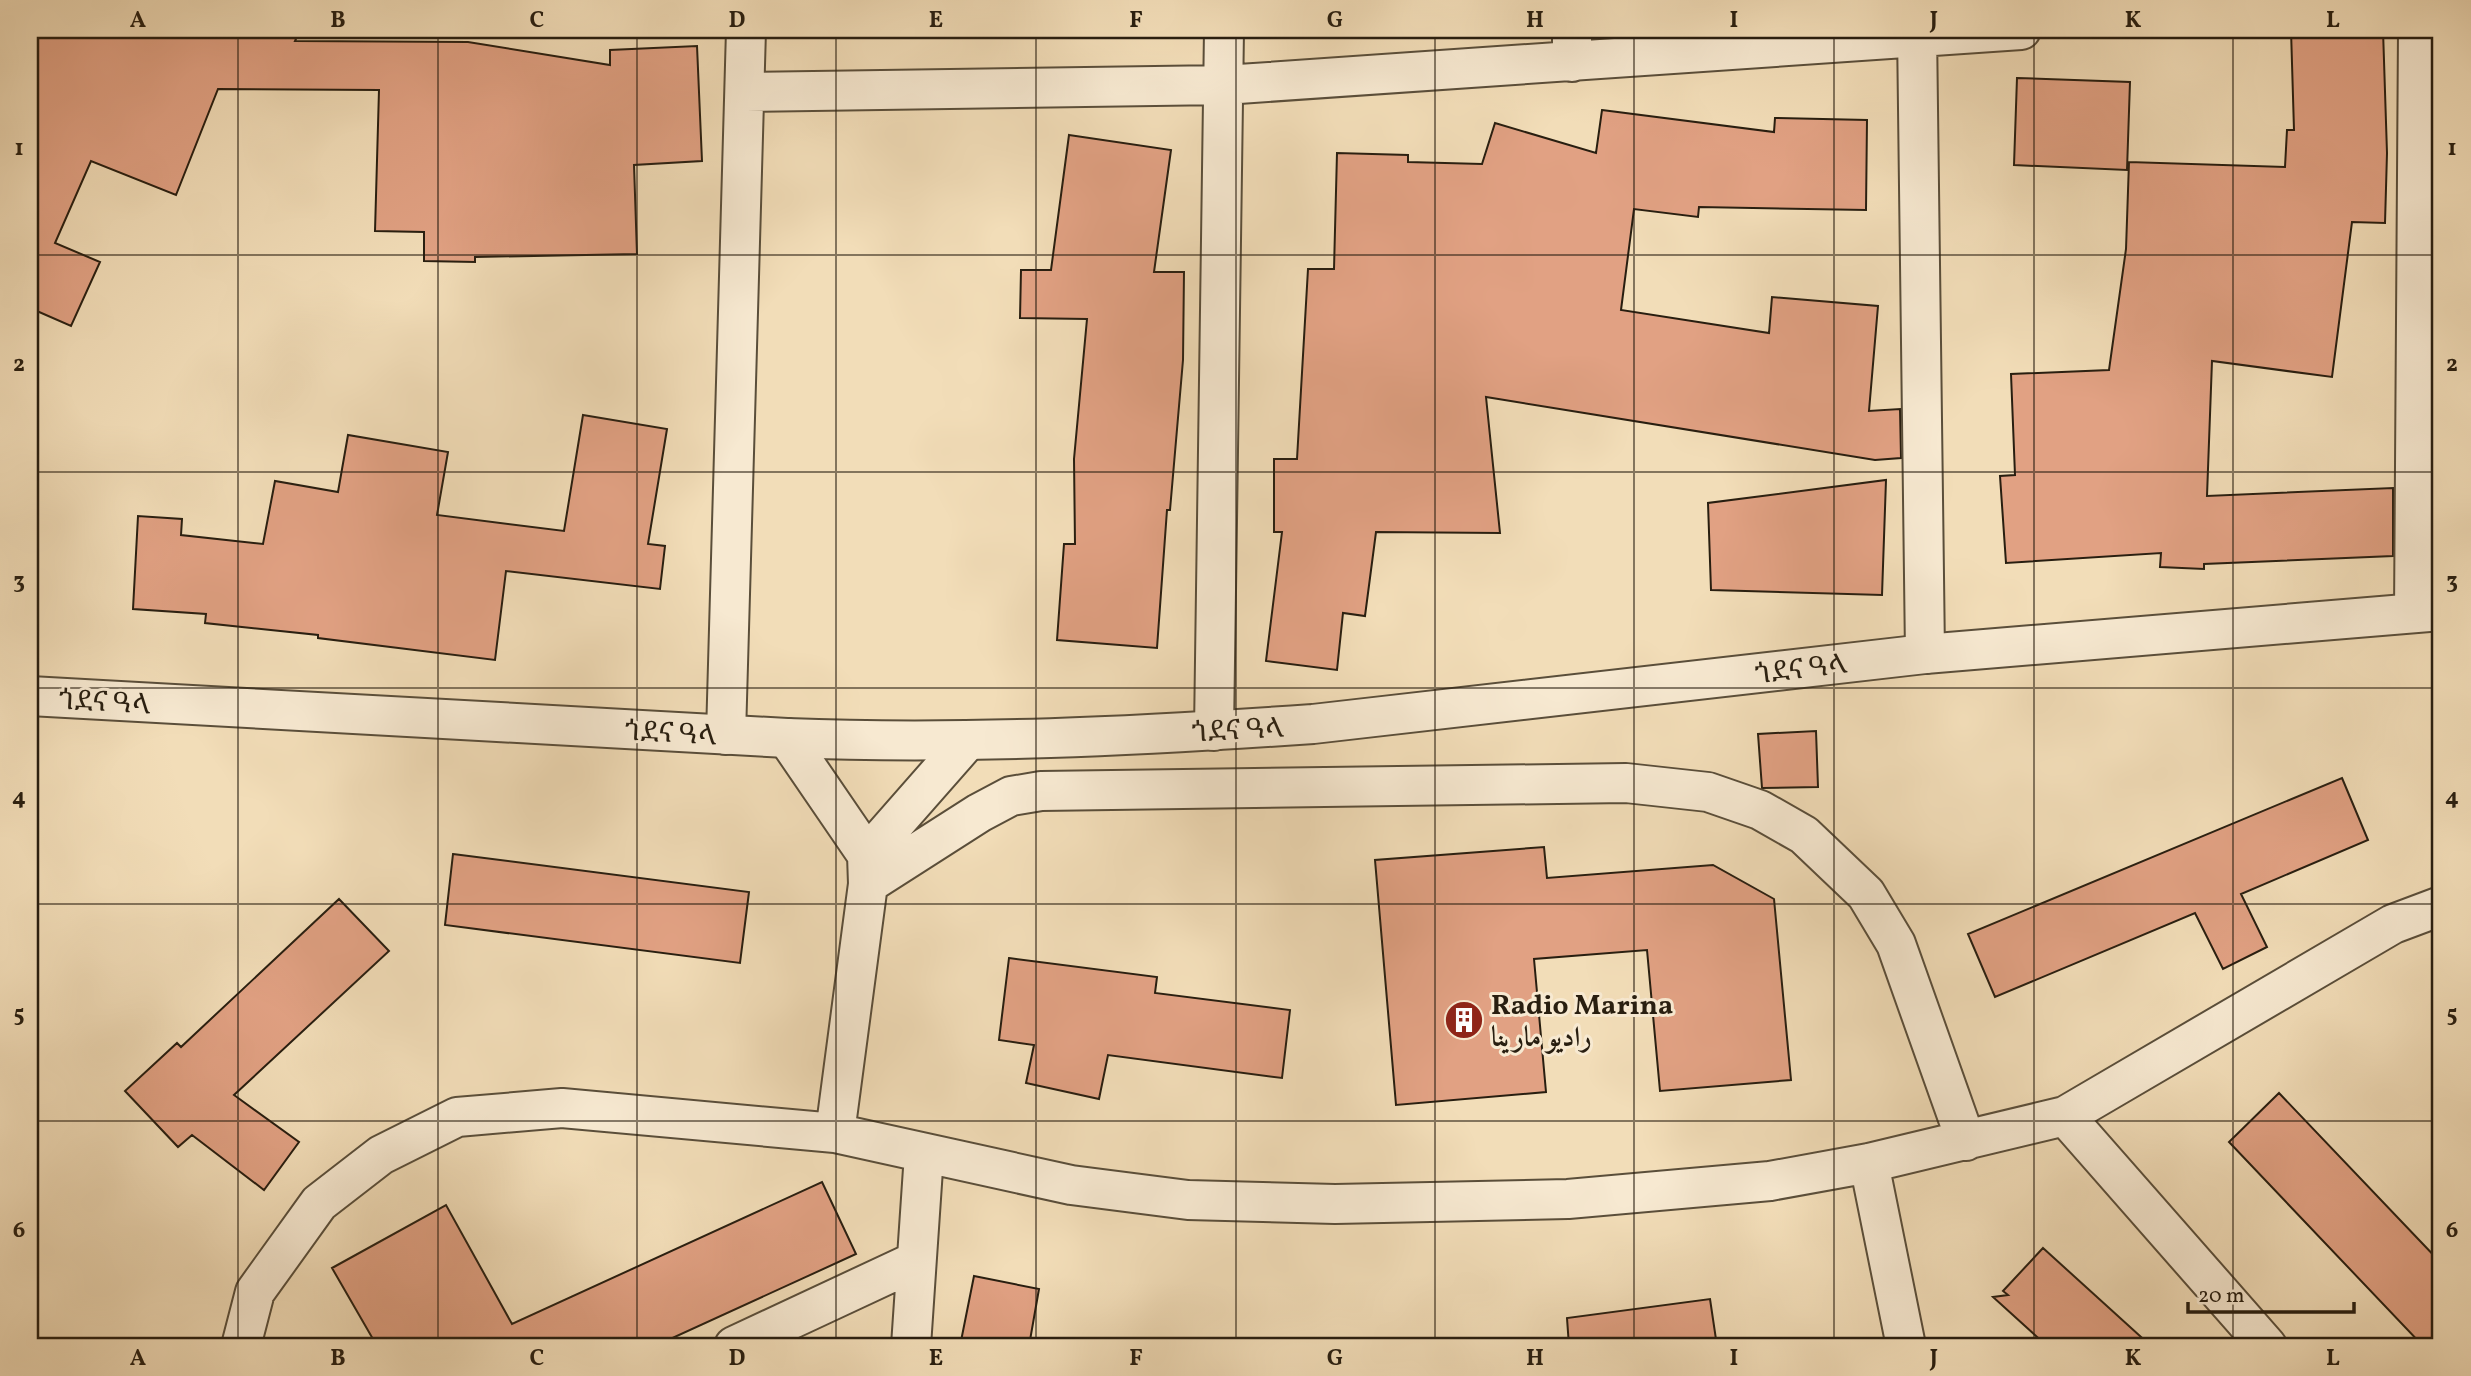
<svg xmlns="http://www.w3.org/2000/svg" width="2471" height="1376" viewBox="0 0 2471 1376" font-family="Vollkorn,Amiri,'Noto Serif Ethiopic',serif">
<rect width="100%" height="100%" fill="#f2ddb8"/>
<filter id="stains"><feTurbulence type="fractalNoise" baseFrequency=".00286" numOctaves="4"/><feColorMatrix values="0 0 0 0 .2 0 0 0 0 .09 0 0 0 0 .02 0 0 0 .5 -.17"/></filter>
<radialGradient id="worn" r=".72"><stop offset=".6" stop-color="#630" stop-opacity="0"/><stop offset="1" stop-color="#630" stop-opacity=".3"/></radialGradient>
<!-- building -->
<path fill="#e1a183" stroke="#281e10" stroke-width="2" d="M 30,30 L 300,30 L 295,41 L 468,42 L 610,65 L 610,50 L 697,46 L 702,161 L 634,165 L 637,254 L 475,257 L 475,262 L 424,261 L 424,232 L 375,231 L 379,90 L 218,89 L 176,195 L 91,161 L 55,243 L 100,262 L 71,326 L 30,308 Z
M 2291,30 L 2383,30 L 2387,153 L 2385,223 L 2352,222 L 2332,377 L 2212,361 L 2207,496 L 2393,488 L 2393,556 L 2204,564 L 2204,569 L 2160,567 L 2161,553 L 2006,563 L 2000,476 L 2015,475 L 2011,374 L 2109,370 L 2126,249 L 2129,162 L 2285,167 L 2287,130 L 2294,130 Z
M 2017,78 L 2130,82 L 2127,170 L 2014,165 Z
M 1602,110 L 1774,132 L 1775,118 L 1867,120 L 1866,210 L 1699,207 L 1698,217 L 1634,209 L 1621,310 L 1769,333 L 1772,297 L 1878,306 L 1869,411 L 1900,409 L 1901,458 L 1875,460 L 1486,397 L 1500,533 L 1376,532 L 1365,616 L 1343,613 L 1337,670 L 1266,661 L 1282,532 L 1274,532 L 1274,459 L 1297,459 L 1308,269 L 1334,269 L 1337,153 L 1408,155 L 1408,162 L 1482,164 L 1495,123 L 1596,153 Z
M 1069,135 L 1171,150 L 1154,272 L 1184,272 L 1183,360 L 1170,510 L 1167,510 L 1157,648 L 1057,640 L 1064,544 L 1075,544 L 1074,459 L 1087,319 L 1020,318 L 1021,270 L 1051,270 Z
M 583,415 L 667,429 L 648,544 L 665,546 L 660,589 L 506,571 L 495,660 L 318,638 L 318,635 L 205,623 L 206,614 L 133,609 L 138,516 L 182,519 L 181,535 L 263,544 L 275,481 L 338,492 L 348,435 L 448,452 L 437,515 L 564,531 Z
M 1886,480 L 1882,595 L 1711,590 L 1708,503 Z
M 1816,731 L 1818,787 L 1762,788 L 1758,734 Z
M 2342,778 L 2368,840 L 2241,894 L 2267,947 L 2223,969 L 2195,913 L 1995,997 L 1968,934 Z
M 1544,847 L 1547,878 L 1713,865 L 1774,899 L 1791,1080 L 1660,1091 L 1647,950 L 1534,959 L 1546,1092 L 1396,1105 L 1375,860 Z
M 453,854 L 749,892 L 740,963 L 445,925 Z
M 339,899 L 389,951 L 234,1095 L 299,1142 L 264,1190 L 192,1135 L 178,1147 L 125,1091 L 177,1043 L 181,1047 Z
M 1009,958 L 1157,977 L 1155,993 L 1290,1010 L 1282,1078 L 1108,1055 L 1099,1099 L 1026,1083 L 1034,1045 L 999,1040 Z
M 2279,1093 L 2441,1263 L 2441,1346 L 2423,1346 L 2229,1142 Z
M 822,1182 L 856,1254 L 655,1346 L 377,1346 L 332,1268 L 446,1205 L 512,1324 Z
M 2043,1248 L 2151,1346 L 2047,1346 L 1993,1297 L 2008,1295 L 2003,1291 Z
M 974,1276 L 1039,1289 L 1029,1346 L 960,1346 Z
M 1710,1299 L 1717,1346 L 1569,1346 L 1567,1318 Z"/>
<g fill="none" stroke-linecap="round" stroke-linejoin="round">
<!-- minor casing -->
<g stroke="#5a4e3a" stroke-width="42">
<path id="minor" d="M 1572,30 L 1572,62
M 1917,30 L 1925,654
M 746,92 L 1224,85 L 2021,30
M 2414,613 L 2418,30
M 1214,731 L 1224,30
M 726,735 L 746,30
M 787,738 L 867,855 L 868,884 L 835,1133 L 1071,1185 L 1188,1200 L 1335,1204 L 1568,1199 L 1770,1181 L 1869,1163 L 2065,1116 L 2393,924 L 2441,906
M 867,855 L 968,740
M 868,884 L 979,813 L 1011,796 L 1041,791 L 1626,783 L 1708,792 L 1760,810 L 1804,835 L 1866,894 L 1896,944 L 1966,1141
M 2065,1116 L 2267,1346
M 1869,1163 L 1906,1346
M 241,1346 L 255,1292 L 319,1203 L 381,1155 L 457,1117 L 562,1108 L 835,1133
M 734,1346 L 916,1261
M 911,1346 L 924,1154"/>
</g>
<!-- tertiary casing -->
<g stroke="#5a4e3a" stroke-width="42">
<path id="tertiary" d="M 30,696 L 787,738 C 962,745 1138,736 1313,724 L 1925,654 L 2441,611"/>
</g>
<!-- minor -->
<use href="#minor" stroke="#f7e9d1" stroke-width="38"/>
<!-- tertiary -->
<use href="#tertiary" stroke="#f7e9d1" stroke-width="38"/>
</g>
<!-- grid -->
<path fill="none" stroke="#281e10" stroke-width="2" stroke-opacity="0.55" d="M 238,30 L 238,1346M 438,30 L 438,1346M 637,30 L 637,1346M 836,30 L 836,1346M 1036,30 L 1036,1346M 1236,30 L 1236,1346M 1435,30 L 1435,1346M 1634,30 L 1634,1346M 1834,30 L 1834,1346M 2034,30 L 2034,1346M 2233,30 L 2233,1346M 30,255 L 2441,255M 30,472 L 2441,472M 30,688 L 2441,688M 30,904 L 2441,904M 30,1121 L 2441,1121"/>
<!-- icons -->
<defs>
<g id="building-disc" transform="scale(2.0125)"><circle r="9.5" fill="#8f2418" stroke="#f7e9d1"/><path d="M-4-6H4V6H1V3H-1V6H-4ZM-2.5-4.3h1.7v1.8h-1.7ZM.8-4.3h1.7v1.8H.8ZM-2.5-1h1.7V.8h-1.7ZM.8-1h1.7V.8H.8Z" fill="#fff"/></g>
</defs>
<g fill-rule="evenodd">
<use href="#building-disc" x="1464" y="1020"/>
</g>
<g text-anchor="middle" stroke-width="6" stroke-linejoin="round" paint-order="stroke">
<!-- street labels -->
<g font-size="28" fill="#281e10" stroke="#f7e9d1">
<text transform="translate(1801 668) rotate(-7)" y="10">ጎደና ዓላ</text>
<text transform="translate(105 701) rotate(3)" y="10">ጎደና ዓላ</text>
<text transform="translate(1238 729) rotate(-3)" y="10">ጎደና ዓላ</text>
<text transform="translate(671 732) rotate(3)" y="10">ጎደና ዓላ</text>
</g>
<!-- poi labels -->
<g font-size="28" font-weight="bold" fill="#281e10" stroke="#f7e9d1" text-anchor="start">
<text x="1491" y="1014">Radio Marina<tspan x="1491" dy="32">راديو مارينا</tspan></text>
</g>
</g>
<!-- margin -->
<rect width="2471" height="1376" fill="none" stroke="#f2ddb8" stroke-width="77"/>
<!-- scale -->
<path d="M2188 1302v10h166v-10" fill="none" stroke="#281e10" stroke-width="3.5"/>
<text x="2198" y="1302" font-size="21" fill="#281e10" stroke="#f7e9d1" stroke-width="5" paint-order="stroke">20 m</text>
<rect x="38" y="38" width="2394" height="1300" fill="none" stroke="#281e10" stroke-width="2.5"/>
<g font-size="23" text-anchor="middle" font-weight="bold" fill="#281e10">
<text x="138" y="27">A</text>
<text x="338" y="27">B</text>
<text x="537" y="27">C</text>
<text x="737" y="27">D</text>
<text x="936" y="27">E</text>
<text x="1136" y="27">F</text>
<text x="1335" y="27">G</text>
<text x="1535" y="27">H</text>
<text x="1734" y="27">I</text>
<text x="1934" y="27">J</text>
<text x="2133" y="27">K</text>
<text x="2333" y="27">L</text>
<text x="19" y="155">1</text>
<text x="2452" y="155">1</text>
<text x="19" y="371">2</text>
<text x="2452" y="371">2</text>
<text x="19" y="588">3</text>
<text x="2452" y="588">3</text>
<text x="19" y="804">4</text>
<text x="2452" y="804">4</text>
<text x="19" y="1021">5</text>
<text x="2452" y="1021">5</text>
<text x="19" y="1237">6</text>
<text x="2452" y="1237">6</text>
<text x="138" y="1365">A</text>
<text x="338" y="1365">B</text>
<text x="537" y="1365">C</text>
<text x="737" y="1365">D</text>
<text x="936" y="1365">E</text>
<text x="1136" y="1365">F</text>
<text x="1335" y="1365">G</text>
<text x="1535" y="1365">H</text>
<text x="1734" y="1365">I</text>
<text x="1934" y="1365">J</text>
<text x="2133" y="1365">K</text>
<text x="2333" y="1365">L</text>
</g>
<rect width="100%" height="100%" filter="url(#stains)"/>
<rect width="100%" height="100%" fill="url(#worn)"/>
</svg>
